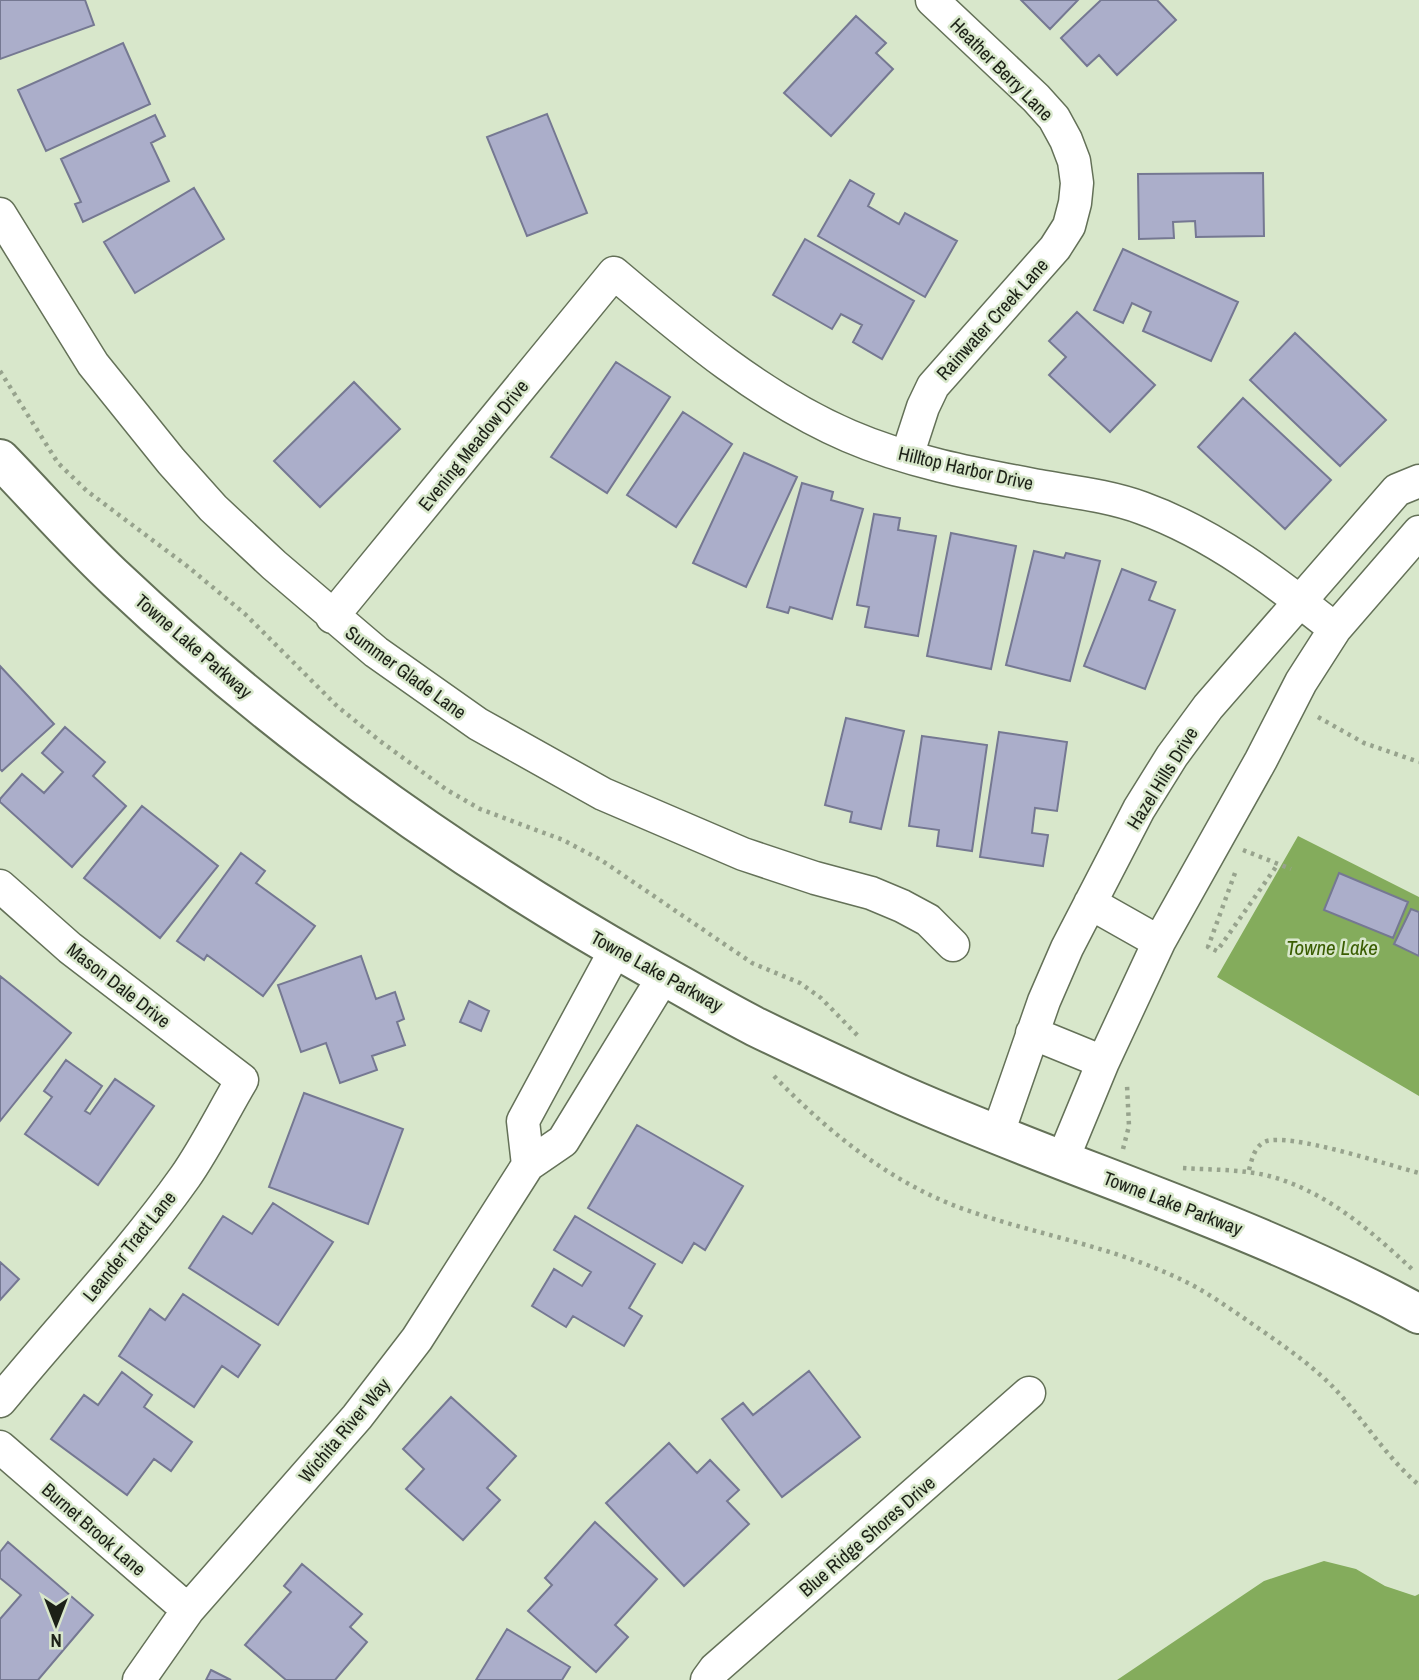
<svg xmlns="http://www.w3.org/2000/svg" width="1419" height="1680" viewBox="0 0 1419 1680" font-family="'Archivo Narrow',sans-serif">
<rect width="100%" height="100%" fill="#d8e7cb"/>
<!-- water -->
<path fill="#84ac5c" d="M 1298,836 L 1419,897 L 1419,1096 L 1217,977 Z
M 1324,1561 L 1356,1569 L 1385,1586 L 1415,1596 L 1419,1594 L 1419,1680 L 1117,1680 L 1264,1581 Z"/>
<!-- building -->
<path fill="#abaeca" stroke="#757892" stroke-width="2" d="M 0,0 L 85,0 L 94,25 L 0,59 Z
M 1021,0 L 1078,0 L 1050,29 Z
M 1101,0 L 1157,0 L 1176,20 L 1117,75 L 1099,55 L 1087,66 L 1061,38 Z
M 856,16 L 886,43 L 876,53 L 893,69 L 831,136 L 784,93 Z
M 123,43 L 150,104 L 46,151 L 18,90 Z
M 547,114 L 587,213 L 527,236 L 487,137 Z
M 155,115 L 165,136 L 151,143 L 169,181 L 83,222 L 75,204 L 81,202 L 61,159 Z
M 1263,173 L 1264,236 L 1196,237 L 1195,221 L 1173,222 L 1174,238 L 1139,239 L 1138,174 Z
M 850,180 L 874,194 L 868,206 L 899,224 L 905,213 L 957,241 L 925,297 L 818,236 Z
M 194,188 L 224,239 L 135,293 L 104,242 Z
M 805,239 L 914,301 L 882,359 L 853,342 L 862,325 L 841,314 L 832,329 L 773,295 Z
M 1123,249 L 1238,302 L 1211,361 L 1143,331 L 1151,312 L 1132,303 L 1123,323 L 1094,310 Z
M 1077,312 L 1155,385 L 1110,432 L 1049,375 L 1066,357 L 1049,341 Z
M 1295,333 L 1386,420 L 1340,466 L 1250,380 Z
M 616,362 L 670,397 L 607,493 L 551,457 Z
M 354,382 L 400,429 L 320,507 L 274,461 Z
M 1243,398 L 1331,480 L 1285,529 L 1198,447 Z
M 683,412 L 732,444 L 676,527 L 627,495 Z
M 744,453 L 797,477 L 746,587 L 693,563 Z
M 802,483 L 833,492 L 831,500 L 863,509 L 832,619 L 790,607 L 788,613 L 767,607 Z
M 874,514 L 900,518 L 898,530 L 936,536 L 918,636 L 865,627 L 869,607 L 857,605 Z
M 951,533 L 1016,546 L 991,669 L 927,656 Z
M 1034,551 L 1064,558 L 1066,553 L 1100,561 L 1070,681 L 1006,665 Z
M 1122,569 L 1156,582 L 1149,600 L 1175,610 L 1145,689 L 1084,666 Z
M 0,666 L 54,724 L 2,771 L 0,769 Z
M 846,718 L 904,731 L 881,829 L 850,822 L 852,812 L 825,805 Z
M 65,727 L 105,762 L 93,776 L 126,806 L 72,867 L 0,802 L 0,799 L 22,774 L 44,793 L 63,772 L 42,753 Z
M 999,732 L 1067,742 L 1057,811 L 1035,808 L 1032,833 L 1048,835 L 1043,866 L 980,857 Z
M 922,736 L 987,745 L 972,851 L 937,846 L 939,830 L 909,826 Z
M 142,806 L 218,866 L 160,938 L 84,878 Z
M 241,853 L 265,871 L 256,883 L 315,926 L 263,996 L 207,955 L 204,960 L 177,941 Z
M 1339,873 L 1408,902 L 1393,938 L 1324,910 Z
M 1411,909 L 1419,912 L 1419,956 L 1394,944 Z
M 361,956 L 376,999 L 395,992 L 404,1019 L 397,1022 L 405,1045 L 372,1056 L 377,1070 L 340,1083 L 326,1043 L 301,1052 L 278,985 Z
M 0,976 L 71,1033 L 0,1121 Z
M 469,1001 L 489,1011 L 481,1031 L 460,1022 Z
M 66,1060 L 102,1086 L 85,1111 L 90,1114 L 115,1079 L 154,1106 L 98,1185 L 25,1134 L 52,1097 L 44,1091 Z
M 304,1093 L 403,1129 L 368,1224 L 269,1187 Z
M 637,1125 L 743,1186 L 705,1250 L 694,1243 L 682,1263 L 588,1208 Z
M 273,1203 L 333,1242 L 278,1325 L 189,1268 L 223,1216 L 252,1234 Z
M 575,1216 L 655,1264 L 629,1308 L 642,1316 L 624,1346 L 573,1316 L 566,1327 L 532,1306 L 554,1269 L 582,1286 L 591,1272 L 554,1250 Z
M 0,1262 L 19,1279 L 0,1300 Z
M 183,1294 L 260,1345 L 238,1377 L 222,1366 L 194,1407 L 119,1356 L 150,1309 L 165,1320 Z
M 809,1371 L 860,1437 L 782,1497 L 722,1419 L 743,1403 L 753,1415 Z
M 122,1372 L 152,1395 L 144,1407 L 192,1442 L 171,1471 L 154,1459 L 127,1495 L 51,1439 L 84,1395 L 98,1405 Z
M 451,1397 L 516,1456 L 487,1488 L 500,1500 L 463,1540 L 406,1489 L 424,1469 L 403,1449 Z
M 669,1443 L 697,1473 L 710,1460 L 739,1490 L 727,1501 L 749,1524 L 684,1586 L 606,1503 Z
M 595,1522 L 657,1579 L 615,1625 L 628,1637 L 596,1672 L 528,1611 L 552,1585 L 545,1578 Z
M 8,1542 L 93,1615 L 38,1680 L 0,1680 L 0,1619 L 21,1595 L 0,1578 L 0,1552 Z
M 302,1564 L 362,1614 L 350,1627 L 367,1642 L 335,1680 L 286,1680 L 245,1645 L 291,1592 L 284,1586 Z
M 507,1629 L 570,1667 L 562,1680 L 476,1680 Z
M 211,1670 L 231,1680 L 206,1680 Z"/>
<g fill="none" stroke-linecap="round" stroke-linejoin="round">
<!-- street casing -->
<g stroke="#647158" stroke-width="35">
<path id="street" d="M 0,214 L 93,364 L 171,461 L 213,508 L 274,565 L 376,652 L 478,724 L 603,794 L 743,854 L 815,878 L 871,893 L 902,906 L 928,920 L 953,945
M 907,456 L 923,407 L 933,386 L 1055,248 L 1069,226 L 1075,203 L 1077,183 L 1074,161 L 1066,140 L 1054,118 L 1036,98 L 932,0
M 332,617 L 614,273 C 686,334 761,398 849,436 C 909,462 975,474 1039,486 C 1073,492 1109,496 1142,508 C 1214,534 1276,582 1335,629
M 0,886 L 70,948 L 242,1080 C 223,1112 206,1147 185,1177 C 129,1256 61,1326 0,1401
M 1090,903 L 1159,942
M 1032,1033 L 1103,1062
M 997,1136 L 1044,1001 L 1067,948 L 1139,809 L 1172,756 L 1208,707 L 1397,490 L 1419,481
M 1062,1161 L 1103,1062 L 1159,942 L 1261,760 L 1301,682 L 1335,629 L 1419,532
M 528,1165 L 523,1121 L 616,949
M 0,1447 L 188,1610
M 139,1680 L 188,1610 L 357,1417 L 417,1339 L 528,1165 L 563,1141 L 664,976
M 707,1680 L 715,1669 L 1029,1393"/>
</g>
<!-- secondary casing -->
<g stroke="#647158" stroke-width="42">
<path id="secondary" d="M 0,459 C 39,499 76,542 117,580 C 276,730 456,859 646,966 C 682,986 719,1008 756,1027 C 801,1049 847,1070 893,1091 C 1067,1169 1251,1222 1419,1314"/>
</g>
<!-- path -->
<path stroke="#97a38d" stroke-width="4.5" stroke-dasharray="3.5 5" stroke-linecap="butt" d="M 0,371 L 58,463 L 87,491 L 187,566 L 245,614 L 337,706 L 380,741 L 447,790 L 480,809 L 563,840 L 601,860 L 752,963 L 800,983 L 821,998 L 859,1037
M 1318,717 L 1364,743 L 1419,762
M 1243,850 L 1291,869
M 1235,873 L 1208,947 L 1217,951 L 1278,864
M 774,1076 C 826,1130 887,1180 958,1207 C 1031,1234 1109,1245 1180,1279 C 1204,1290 1226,1306 1248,1321 C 1278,1342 1310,1363 1335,1389 C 1364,1420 1387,1458 1419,1485
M 1123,1149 L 1129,1126 L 1127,1085
M 1183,1168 C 1211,1170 1242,1169 1269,1176 C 1326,1191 1371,1231 1413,1270
M 1249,1170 C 1252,1159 1254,1148 1264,1142 C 1287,1131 1391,1166 1419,1173"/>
<!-- street -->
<use href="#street" stroke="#fff" stroke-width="32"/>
<!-- secondary -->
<use href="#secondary" stroke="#fff" stroke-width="38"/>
</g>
<g text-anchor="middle" stroke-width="5" stroke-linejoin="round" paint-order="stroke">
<!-- street labels -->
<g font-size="19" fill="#1c2117" stroke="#d8e7cb">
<text transform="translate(1002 69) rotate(45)" y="7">Heather Berry Lane</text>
<text transform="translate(992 319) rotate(-48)" y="7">Rainwater Creek Lane</text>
<text transform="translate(473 445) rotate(-51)" y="7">Evening Meadow Drive</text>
<text transform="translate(966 468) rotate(13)" y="7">Hilltop Harbor Drive</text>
<text transform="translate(194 646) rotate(41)" y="7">Towne Lake Parkway</text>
<text transform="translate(406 672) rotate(36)" y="7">Summer Glade Lane</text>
<text transform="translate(1162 778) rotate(-58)" y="7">Hazel Hills Drive</text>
<text transform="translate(657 971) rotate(29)" y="7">Towne Lake Parkway</text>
<text transform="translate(119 985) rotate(38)" y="7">Mason Dale Drive</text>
<text transform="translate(1173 1203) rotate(21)" y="7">Towne Lake Parkway</text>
<text transform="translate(129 1246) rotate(-51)" y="7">Leander Tract Lane</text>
<text transform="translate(344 1430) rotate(-50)" y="7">Wichita River Way</text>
<text transform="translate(94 1529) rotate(41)" y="7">Burnet Brook Lane</text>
<text transform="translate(867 1536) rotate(-41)" y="7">Blue Ridge Shores Drive</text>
</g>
<!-- water labels -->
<g font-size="21" font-style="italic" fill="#3a5d02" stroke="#d8e7cb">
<text x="1332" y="955">Towne Lake</text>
</g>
</g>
<!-- north arrow -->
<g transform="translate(56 1624) rotate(180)" stroke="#d8e7cb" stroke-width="5" paint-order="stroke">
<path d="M0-5L12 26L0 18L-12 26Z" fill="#1c2117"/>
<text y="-10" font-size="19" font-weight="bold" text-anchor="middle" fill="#1c2117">N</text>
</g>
</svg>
